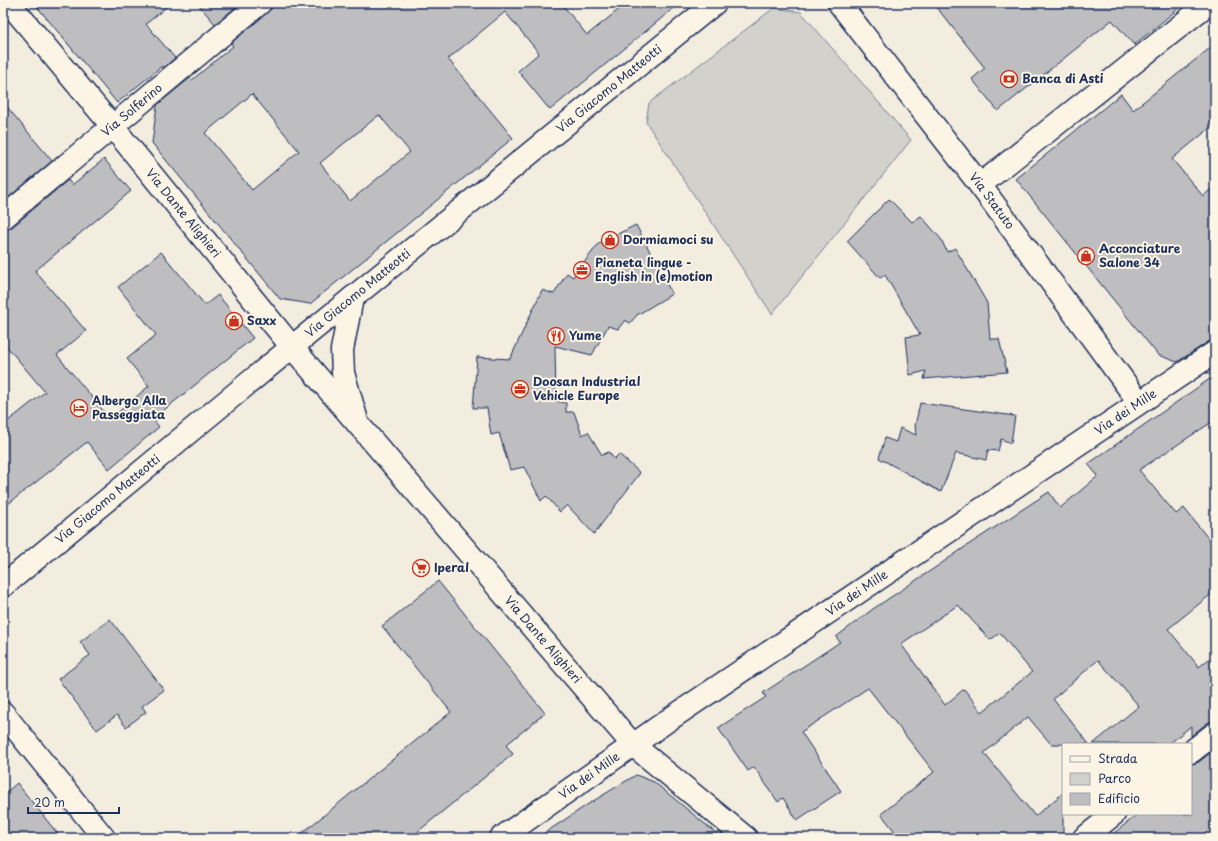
<svg xmlns="http://www.w3.org/2000/svg" width="1218" height="841" viewBox="0 0 1218 841" font-family="'Playpen Sans',sans-serif">
<rect width="100%" height="100%" fill="#f3ede0"/>
<filter id="ink" filterUnits="userSpaceOnUse"><feTurbulence type="fractalNoise" baseFrequency=".025" numOctaves="2"/><feDisplacementMap in="SourceGraphic" scale="8" xChannelSelector="R" yChannelSelector="G"/><feConvolveMatrix kernelMatrix="1 2 1 2 8 2 1 2 1" color-interpolation-filters="sRGB"/></filter>
<g filter="url(#ink)">
<!-- green -->
<path fill="#d3d1cc" stroke="#778095" d="M 774,8 L 801,12 L 911,140 L 772,314 L 646,122 L 649,103 Z"/>
<!-- building -->
<path fill="#bebec0" stroke="#1b2f5e" fill-rule="evenodd" d="M 34,3 L 171,3 L 146,24 L 175,58 L 162,69 L 162,66 L 117,103 Z
M 197,3 L 241,3 L 215,24 Z
M 272,3 L 561,3 L 587,35 L 627,3 L 680,3 L 550,110 L 518,71 L 539,53 L 505,12 L 448,59 L 513,138 L 310,304 L 280,299 L 152,143 L 157,105 L 190,78 L 192,80 L 233,46 L 231,43 L 268,12 L 272,8 ZM 252,94 L 299,151 L 252,190 L 205,133 ZM 379,115 L 410,152 L 350,201 L 320,163 Z
M 933,3 L 1185,3 L 1134,45 L 1112,20 L 998,111 L 972,79 L 985,68 Z
M 1215,44 L 1215,124 L 1172,159 L 1203,196 L 1215,186 L 1215,340 L 1208,342 L 1177,362 L 1158,355 L 1016,179 L 1121,94 L 1133,110 Z
M 3,102 L 52,161 L 3,202 Z
M 104,159 L 131,191 L 35,271 L 86,331 L 57,355 L 110,419 L 149,386 L 127,359 L 156,335 L 118,287 L 161,252 L 205,305 L 218,295 L 253,338 L 153,419 L 159,427 L 109,469 L 87,442 L 3,508 L 3,425 L 45,392 L 3,342 L 3,230 L 11,228 L 68,180 L 72,185 Z
M 889,199 L 912,222 L 921,216 L 941,239 L 947,252 L 955,248 L 987,303 L 990,339 L 999,339 L 1007,372 L 924,379 L 926,371 L 910,375 L 906,337 L 920,335 L 885,275 L 880,278 L 847,241 Z
M 636,225 L 672,294 L 637,315 L 630,323 L 625,320 L 618,329 L 608,326 L 592,355 L 555,346 L 556,401 L 566,403 L 566,412 L 574,412 L 582,435 L 588,432 L 602,455 L 609,452 L 614,459 L 619,454 L 640,473 L 594,534 L 567,505 L 560,512 L 546,496 L 541,501 L 524,467 L 510,470 L 499,433 L 491,435 L 487,408 L 473,408 L 477,357 L 510,359 L 542,290 L 554,294 L 567,273 L 573,277 L 599,243 Z
M 1215,367 L 1215,420 L 1139,470 L 1176,514 L 1184,508 L 1215,547 L 1215,591 L 1168,629 L 1199,667 L 1215,654 L 1215,721 L 1207,723 L 1191,736 L 1191,726 L 1169,744 L 1093,744 L 1139,706 L 1098,660 L 1053,699 L 1089,744 L 1051,744 L 1028,717 L 984,753 L 1035,816 L 1063,793 L 1063,838 L 900,838 L 881,814 L 934,772 L 868,688 L 801,732 L 841,791 L 797,820 L 783,798 L 778,802 L 754,767 L 748,771 L 718,728 L 766,697 L 763,693 L 840,642 L 836,637 L 873,609 L 936,567 L 968,545 L 1049,492 L 1060,508 L 1098,476 L 1088,464 L 1214,376 L 1206,373 ZM 958,605 L 990,640 L 1000,633 L 1032,672 L 982,712 L 964,689 L 945,705 L 901,644 Z
M 920,403 L 1015,416 L 1011,443 L 1001,439 L 998,451 L 988,450 L 986,460 L 956,453 L 941,492 L 879,458 L 885,438 L 896,442 L 900,428 L 916,435 L 915,426 Z
M 438,581 L 545,713 L 506,745 L 513,754 L 410,838 L 296,838 L 451,712 L 382,626 Z
M 110,619 L 164,690 L 142,706 L 146,712 L 126,727 L 117,715 L 97,730 L 58,679 L 90,655 L 80,642 Z
M 1215,749 L 1215,838 L 1108,838 L 1138,814 L 1191,814 L 1191,764 L 1199,762 Z
M 636,775 L 654,782 L 722,838 L 537,838 L 590,803 Z
M 17,783 L 61,838 L 3,838 L 3,795 Z"/>
<g fill="none" stroke-linecap="round" stroke-linejoin="round">
<!-- minor casing -->
<g stroke="#1b2f5e" stroke-width="25">
<g id="minor">
<path id="s1" d="M 9,3 L 113,127 L 292,347 L 633,745 L 746,838"/>
<path id="s2" d="M 839,3 L 980,185 L 1139,402"/>
<path d="M 980,185 L 1209,3"/>
<path id="s3" d="M 3,218 L 260,3"/>
<path d="M 352,298 L 342,350 L 343,373 L 356,417"/>
<path id="s4" d="M 3,586 L 292,347 L 715,3"/>
<path d="M 3,713 L 104,838"/>
<path d="M 1191,752 L 1215,733"/>
<path id="s5" d="M 501,838 L 667,721 L 1215,352"/>
<path d="M 1084,838 L 1114,814"/>
</g>
</g>
<!-- minor -->
<use href="#minor" stroke="#fcf5e5" stroke-width="22"/>
</g>
</g>
<!-- icons -->
<defs>
<g id="bank-ring" transform="scale(0.9)"><circle r="9.5" fill="#fcf5e5" stroke="#c8321e" stroke-width="1.5"/><path d="M-6-4H6V4H-6ZM0-2.3a2.3 2.3 0 1 0 0 4.6a2.3 2.3 0 1 0 0-4.6Z" fill="#c8321e"/></g>
<g id="shop-ring" transform="scale(0.9)"><circle r="9.5" fill="#fcf5e5" stroke="#c8321e" stroke-width="1.5"/><path d="M-5-2.5h2.3a2.7 3.5 0 0 1 5.4 0H5L5.5 6h-11ZM-1.5-2.5h3a1.5 2.3 0 0 0-3 0Z" fill="#c8321e"/></g>
<g id="office-ring" transform="scale(0.9)"><circle r="9.5" fill="#fcf5e5" stroke="#c8321e" stroke-width="1.5"/><path d="M-6-3h4V-5.5h4V-3h4V5H-6ZM-1-4.5V-3h2v-1.5ZM-6 0V1H6V0Z" fill="#c8321e"/></g>
<g id="restaurant-ring" transform="scale(0.9)"><circle r="9.5" fill="#fcf5e5" stroke="#c8321e" stroke-width="1.5"/><path d="M-5-6h1v4h1v-4h1v4h1v-4h1v5L-1.5 .5V6h-2V.5L-5-1ZM5-6V6H3V1.5H1.5Q1.5-4 5-6Z" fill="#c8321e"/></g>
<g id="hotel-ring" transform="scale(0.9)"><circle r="9.5" fill="#fcf5e5" stroke="#c8321e" stroke-width="1.5"/><path d="M-6-4.5h1.5V1H6V5H4.5V3h-9V5H-6ZM-4 0a1.8 1.8 0 1 1 3.6 0ZM.5 0V-2.5h3Q6-2.5 6 0Z" fill="#c8321e"/></g>
<g id="supermarket-ring" transform="scale(0.9)"><circle r="9.5" fill="#fcf5e5" stroke="#c8321e" stroke-width="1.5"/><path d="M-6-5.5h2.5l.6 2H6L4.5 2H-2.5L-4.4-4H-6ZM-1.5 3.2a1.3 1.3 0 1 0 .1 0ZM3 3.2a1.3 1.3 0 1 0 .1 0Z" fill="#c8321e"/></g>
</defs>
<g fill-rule="evenodd">
<use href="#bank-ring" x="1009" y="79"/>
<use href="#shop-ring" x="610" y="240"/>
<use href="#shop-ring" x="1086" y="256"/>
<use href="#office-ring" x="582" y="270"/>
<use href="#shop-ring" x="234" y="321"/>
<use href="#restaurant-ring" x="556" y="336"/>
<use href="#office-ring" x="520" y="389"/>
<use href="#hotel-ring" x="79" y="408"/>
<use href="#supermarket-ring" x="421" y="568"/>
</g>
<g text-anchor="middle" stroke-width="4" stroke-linejoin="round" paint-order="stroke">
<!-- poi labels -->
<g font-size="12" font-weight="bold" fill="#1b2f5e" stroke="#fcf5e5" text-anchor="start">
<text x="1022" y="83">Banca di Asti</text>
<text x="623" y="244">Dormiamoci su</text>
<text x="1099" y="253">Acconciature<tspan x="1099" dy="14">Salone 34</tspan></text>
<text x="595" y="267">Pianeta lingue -<tspan x="595" dy="14">English in (e)motion</tspan></text>
<text x="247" y="325">Saxx</text>
<text x="569" y="340">Yume</text>
<text x="533" y="386">Doosan Industrial<tspan x="533" dy="14">Vehicle Europe</tspan></text>
<text x="92" y="405">Albergo Alla<tspan x="92" dy="14">Passeggiata</tspan></text>
<text x="434" y="572">Iperal</text>
</g>
<!-- street labels -->
<g font-size="12" fill="#1b2f5e" stroke="#fcf5e5">
<text dy="4" stroke="none"><textPath href="#s4" startOffset="784">Via Giacomo Matteotti</textPath></text>
<text dy="4" stroke="none"><textPath href="#s3" startOffset="168">Via Solferino</textPath></text>
<text dy="4" stroke="none"><textPath href="#s2" startOffset="250">Via Statuto</textPath></text>
<text dy="4" stroke="none"><textPath href="#s1" startOffset="273">Via Dante Alighieri</textPath></text>
<text dy="4" stroke="none"><textPath href="#s4" startOffset="460">Via Giacomo Matteotti</textPath></text>
<text dy="4" stroke="none"><textPath href="#s5" startOffset="756">Via dei Mille</textPath></text>
<text dy="4" stroke="none"><textPath href="#s4" startOffset="136">Via Giacomo Matteotti</textPath></text>
<text dy="4" stroke="none"><textPath href="#s5" startOffset="432">Via dei Mille</textPath></text>
<text dy="4" stroke="none"><textPath href="#s1" startOffset="831">Via Dante Alighieri</textPath></text>
<text dy="4" stroke="none"><textPath href="#s5" startOffset="108">Via dei Mille</textPath></text>
</g>
</g>
<!-- margin -->
<rect width="1218" height="841" fill="none" stroke="#fcf5e5" stroke-width="16"/>
<rect x="8" y="8" width="1202" height="825" fill="none" stroke="#1b2f5e" stroke-width="1.5" filter="url(#ink)"/>
<!-- legend -->
<rect x="1062" y="743" width="130" height="72" fill="#fcf5e5" stroke="#a2a6af"/>
<rect x="1070" y="756" width="20" height="6" fill="#fcf5e5" stroke="#a2a6af"/>
<text x="1098" y="763" font-size="12" fill="#1b2f5e">Strada</text>
<rect x="1070" y="773" width="20" height="12" fill="#d3d1cc" stroke="#a2a6af"/>
<text x="1098" y="783" font-size="12" fill="#1b2f5e">Parco</text>
<rect x="1070" y="793" width="20" height="12" fill="#bebec0" stroke="#a2a6af"/>
<text x="1098" y="803" font-size="12" fill="#1b2f5e">Edificio</text>
<!-- scale -->
<path d="M28 807v6h91v-6" fill="none" stroke="#1b2f5e" stroke-width="2"/>
<text x="34" y="807" font-size="12" fill="#1b2f5e" stroke="#fcf5e5" stroke-width="3" paint-order="stroke">20 m</text>
</svg>
